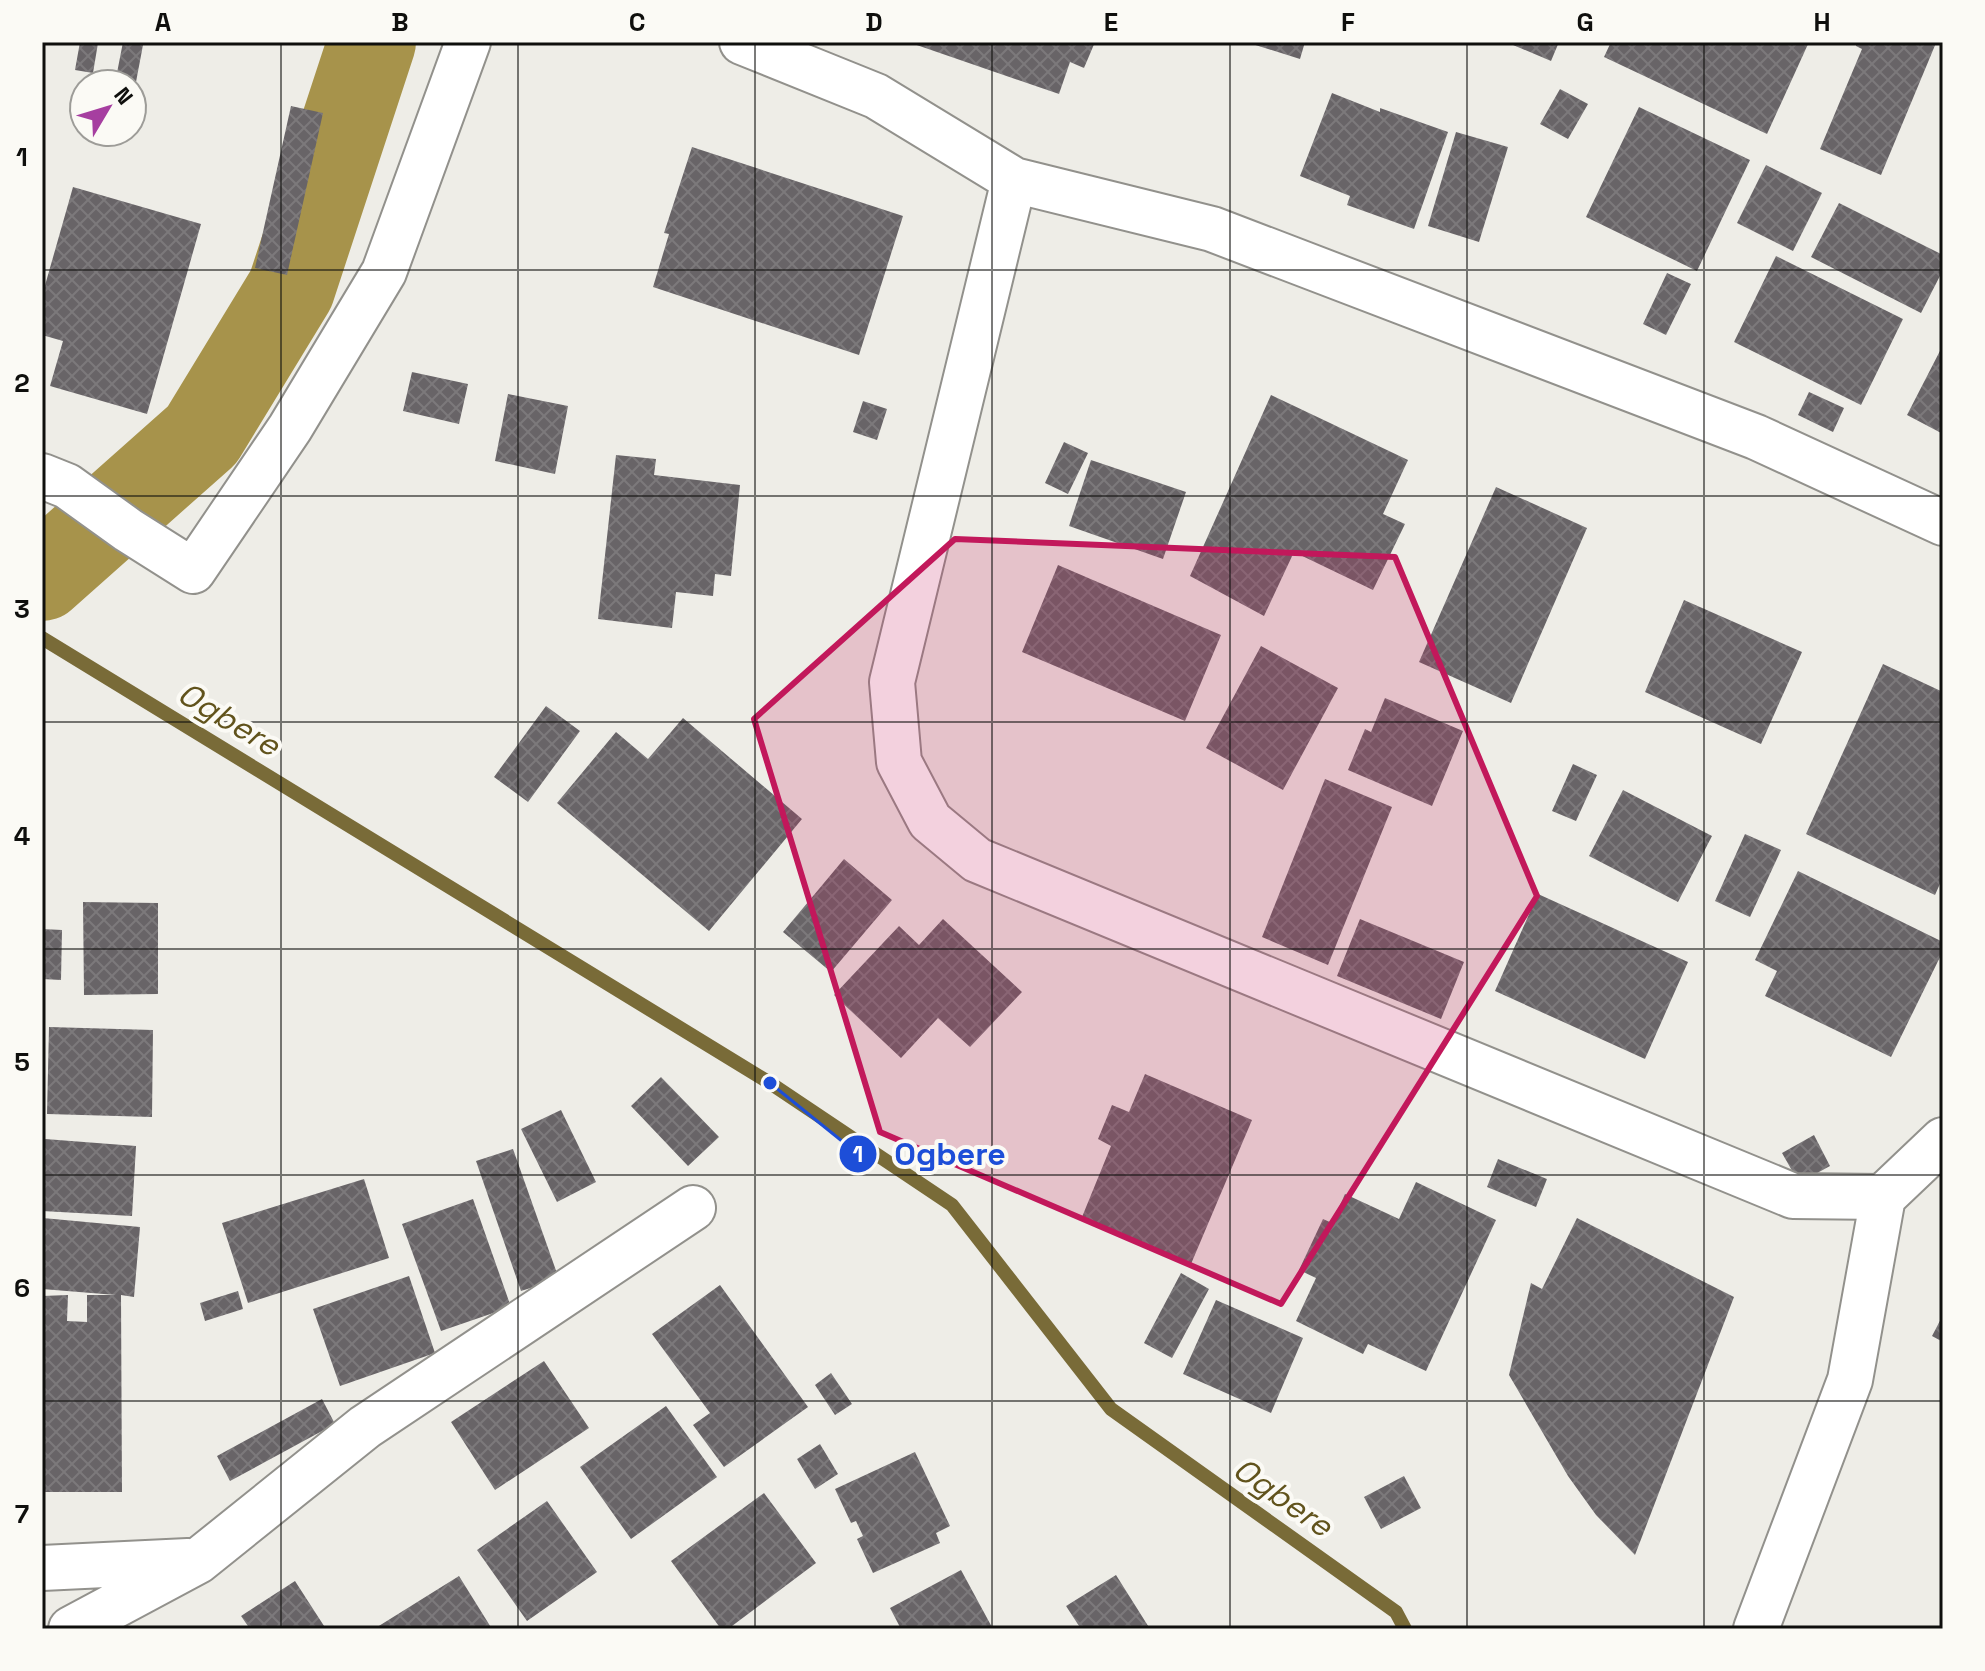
<svg xmlns="http://www.w3.org/2000/svg" width="1985" height="1671" viewBox="0 0 1985 1671" font-family="'Space Grotesk',sans-serif">
<defs>
<pattern id="building-cross-hatch" width="8" height="8" patternUnits="userSpaceOnUse" patternTransform="scale(2)"><rect width="8" height="8" fill="#686467"/><path d="M0 0l8 8M0 8l8-8" fill="none" stroke="#7c797b"/></pattern>
</defs>
<rect width="100%" height="100%" fill="#eeede7"/>
<g fill="none" stroke-linecap="round" stroke-linejoin="round">
<!-- stream -->
<path stroke="#796b38" stroke-width="14" d="M 42,638 L 770,1083 L 952,1205 L 1111,1409 L 1396,1612 L 1405,1629"/>
<!-- river -->
<path stroke="#a7934b" stroke-width="88" d="M 42,577 L 202,435 L 291,289 L 372,42"/>
</g>
<!-- building -->
<path fill="url(#building-cross-hatch)" d="M 80,42 L 98,43 L 93,73 L 75,70 Z
M 123,42 L 143,45 L 136,82 L 116,78 Z
M 908,42 L 1095,42 L 1084,68 L 1070,62 L 1059,94 Z
M 1246,42 L 1305,42 L 1300,59 Z
M 1506,42 L 1559,42 L 1551,61 Z
M 1611,42 L 1809,42 L 1767,134 L 1604,57 Z
M 1857,42 L 1936,43 L 1881,175 L 1820,149 L 1862,49 L 1856,46 Z
M 1560,89 L 1588,104 L 1568,139 L 1540,124 Z
M 1332,93 L 1380,112 L 1380,108 L 1448,132 L 1414,229 L 1347,205 L 1350,196 L 1300,176 Z
M 291,106 L 323,113 L 287,275 L 255,268 Z
M 1639,107 L 1750,160 L 1697,271 L 1586,217 Z
M 1456,132 L 1508,147 L 1479,242 L 1428,226 Z
M 692,147 L 903,216 L 859,355 L 653,287 L 669,234 L 664,233 Z
M 1766,165 L 1822,193 L 1793,251 L 1737,223 Z
M 73,187 L 201,224 L 147,414 L 50,386 L 63,341 L 42,335 L 42,296 Z
M 1839,203 L 1943,255 L 1943,270 L 1921,313 L 1811,257 Z
M 1776,256 L 1903,319 L 1861,405 L 1734,342 Z
M 1667,273 L 1691,284 L 1666,335 L 1643,324 Z
M 1943,345 L 1943,434 L 1907,415 Z
M 412,372 L 468,384 L 459,424 L 403,411 Z
M 1809,392 L 1844,408 L 1833,432 L 1798,415 Z
M 508,394 L 568,406 L 555,474 L 495,461 Z
M 1271,395 L 1408,460 L 1383,514 L 1405,524 L 1373,590 L 1294,552 L 1264,616 L 1190,576 Z
M 863,401 L 887,409 L 877,440 L 853,432 Z
M 1064,442 L 1088,453 L 1068,494 L 1045,483 Z
M 616,455 L 656,459 L 654,475 L 740,485 L 731,576 L 715,574 L 713,596 L 676,592 L 672,628 L 598,619 Z
M 1091,460 L 1186,492 L 1163,559 L 1069,526 Z
M 1496,487 L 1587,528 L 1511,703 L 1419,662 Z
M 1058,565 L 1221,635 L 1185,721 L 1022,652 Z
M 1684,600 L 1802,652 L 1761,744 L 1645,692 Z
M 1261,646 L 1338,688 L 1283,790 L 1206,748 Z
M 1883,664 L 1943,692 L 1943,877 L 1935,895 L 1806,834 Z
M 1385,698 L 1463,731 L 1432,806 L 1348,770 L 1365,729 L 1371,732 Z
M 546,706 L 580,731 L 528,802 L 494,777 Z
M 683,718 L 802,819 L 709,931 L 557,803 L 616,732 L 648,759 Z
M 1573,764 L 1597,775 L 1576,821 L 1552,811 Z
M 1325,779 L 1392,807 L 1328,965 L 1262,937 Z
M 1623,790 L 1712,836 L 1678,902 L 1589,856 Z
M 1745,834 L 1781,850 L 1750,917 L 1715,901 Z
M 844,859 L 892,900 L 831,972 L 783,932 Z
M 1798,871 L 1943,942 L 1943,951 L 1891,1057 L 1765,996 L 1777,971 L 1755,960 Z
M 1538,894 L 1688,962 L 1645,1059 L 1495,991 Z
M 83,902 L 158,903 L 158,994 L 84,995 Z
M 943,919 L 1022,992 L 970,1047 L 938,1018 L 901,1058 L 834,995 L 899,926 L 919,945 Z
M 1360,919 L 1464,962 L 1441,1019 L 1337,976 Z
M 42,929 L 62,930 L 61,980 L 42,979 Z
M 49,1027 L 153,1030 L 152,1117 L 47,1114 Z
M 1145,1074 L 1252,1120 L 1191,1264 L 1082,1217 L 1111,1146 L 1098,1139 L 1112,1105 L 1129,1112 Z
M 661,1077 L 719,1137 L 688,1166 L 631,1106 Z
M 561,1110 L 596,1182 L 557,1202 L 521,1129 Z
M 1814,1135 L 1830,1166 L 1799,1183 L 1782,1153 Z
M 45,1139 L 136,1146 L 132,1216 L 42,1211 Z
M 513,1149 L 559,1279 L 521,1291 L 476,1161 Z
M 1498,1159 L 1547,1179 L 1536,1207 L 1487,1187 Z
M 364,1179 L 389,1258 L 248,1303 L 222,1223 Z
M 1416,1182 L 1496,1220 L 1426,1371 L 1368,1344 L 1363,1354 L 1296,1321 L 1316,1278 L 1299,1270 L 1323,1219 L 1332,1223 L 1345,1194 L 1399,1219 Z
M 473,1199 L 511,1307 L 441,1331 L 402,1224 Z
M 43,1218 L 140,1227 L 134,1297 L 121,1295 L 122,1492 L 42,1492 L 42,1296 L 68,1295 L 67,1321 L 87,1322 L 87,1295 L 116,1295 L 42,1289 Z
M 1577,1218 L 1734,1297 L 1635,1555 L 1596,1515 L 1568,1476 L 1509,1375 L 1531,1283 L 1542,1289 Z
M 1181,1273 L 1209,1289 L 1172,1358 L 1144,1343 Z
M 409,1276 L 435,1353 L 340,1386 L 313,1309 Z
M 720,1285 L 808,1407 L 724,1467 L 693,1425 L 710,1413 L 652,1334 Z
M 238,1291 L 243,1309 L 205,1321 L 200,1303 Z
M 1216,1300 L 1303,1338 L 1271,1413 L 1183,1374 Z
M 1943,1315 L 1943,1342 L 1932,1336 Z
M 544,1361 L 589,1428 L 495,1490 L 451,1422 Z
M 831,1373 L 852,1404 L 835,1415 L 815,1385 Z
M 322,1399 L 335,1424 L 230,1481 L 217,1456 Z
M 666,1406 L 717,1477 L 631,1539 L 580,1467 Z
M 820,1444 L 838,1474 L 815,1489 L 797,1459 Z
M 915,1452 L 950,1526 L 936,1533 L 940,1543 L 873,1573 L 857,1539 L 863,1536 L 856,1521 L 851,1523 L 835,1489 Z
M 1404,1476 L 1421,1508 L 1381,1529 L 1364,1497 Z
M 764,1493 L 816,1563 L 728,1629 L 721,1629 L 671,1561 Z
M 547,1501 L 597,1572 L 527,1621 L 477,1550 Z
M 961,1570 L 993,1629 L 901,1629 L 890,1608 Z
M 1116,1575 L 1150,1629 L 1081,1629 L 1066,1606 Z
M 459,1576 L 492,1629 L 374,1629 Z
M 295,1581 L 326,1629 L 250,1629 L 241,1616 Z"/>
<g fill="none" stroke-linecap="round" stroke-linejoin="round">
<!-- minor casing -->
<g stroke="#92918c" stroke-width="48">
<path id="minor" d="M 742,42 L 876,96 L 1014,180 L 1212,229 L 1756,437 L 1943,523
M 1014,180 L 892,682 L 899,762 L 930,821 L 977,860 L 1793,1196 L 1883,1197
M 42,476 L 67,486 L 128,530 L 193,571 L 290,428 L 384,272 L 468,42
M 42,1568 L 188,1561
M 71,1629 L 198,1561 L 365,1427 L 693,1208
M 1756,1629 L 1850,1380 L 1883,1197 L 1943,1140"/>
</g>
<!-- minor -->
<use href="#minor" stroke="#fff" stroke-width="44"/>
</g>
<!-- marked area -->
<path fill="#c2185b" fill-opacity="0.2" stroke="#c2185b" stroke-width="6" stroke-linejoin="round" d="M 955,539 L 1395,557 L 1537,896 L 1281,1304 L 880,1132 L 754,719 Z"/>
<!-- grid -->
<path fill="none" stroke="#0f0f0d" stroke-width="2" stroke-opacity="0.55" d="M 281,42 L 281,1629M 518,42 L 518,1629M 755,42 L 755,1629M 992,42 L 992,1629M 1230,42 L 1230,1629M 1467,42 L 1467,1629M 1704,42 L 1704,1629M 42,270 L 1943,270M 42,496 L 1943,496M 42,722 L 1943,722M 42,949 L 1943,949M 42,1175 L 1943,1175M 42,1401 L 1943,1401"/>
<g text-anchor="middle" stroke-width="8" stroke-linejoin="round" paint-order="stroke">
<!-- water labels -->
<g font-size="32" font-style="italic" fill="#61531c" stroke="#fbfaf5">
<text transform="translate(229 719) rotate(31)" y="11">Ogbere</text>
<text transform="translate(1283 1497) rotate(35)" y="11">Ogbere</text>
</g>
</g>
<!-- callouts -->
<path fill="none" stroke="#1d4ed8" stroke-width="3" d="M770 1083L858 1154"/>
<g fill="#1d4ed8" stroke="#fbfaf5" stroke-width="3">
<circle cx="770" cy="1083" r="8"/>
<circle cx="858" cy="1154" r="20"/>
</g>
<g font-size="24" text-anchor="middle" font-weight="bold" fill="#fff">
<text x="858" y="1162">1</text>
</g>
<g font-size="32" text-anchor="middle" font-weight="bold" fill="#1d4ed8" stroke="#fbfaf5" stroke-width="8" stroke-linejoin="round" paint-order="stroke">
<text x="950" y="1165">Ogbere</text>
</g>
<!-- border -->
<rect width="1985" height="1671" fill="none" stroke="#fbfaf5" stroke-width="88"/>
<!-- north arrow -->
<g transform="translate(108 108) rotate(52)"><circle r="38" fill="#fbfaf5" stroke="#9d9c98" stroke-width="2"/>
<path d="M0-6L14 30L0 20L-14 30Z" fill="#a63ea0"/>
<text y="-12" font-size="22" font-weight="bold" text-anchor="middle" fill="#0f0f0d">N</text>
</g>
<rect x="44" y="44" width="1897" height="1583" fill="none" stroke="#0f0f0d" stroke-width="3"/>
<g font-size="26" text-anchor="middle" font-weight="bold" fill="#0f0f0d">
<text x="163" y="31">A</text>
<text x="400" y="31">B</text>
<text x="637" y="31">C</text>
<text x="874" y="31">D</text>
<text x="1111" y="31">E</text>
<text x="1348" y="31">F</text>
<text x="1585" y="31">G</text>
<text x="1822" y="31">H</text>
<text x="22" y="166">1</text>
<text x="22" y="392">2</text>
<text x="22" y="618">3</text>
<text x="22" y="845">4</text>
<text x="22" y="1071">5</text>
<text x="22" y="1297">6</text>
<text x="22" y="1523">7</text>
</g>
</svg>
